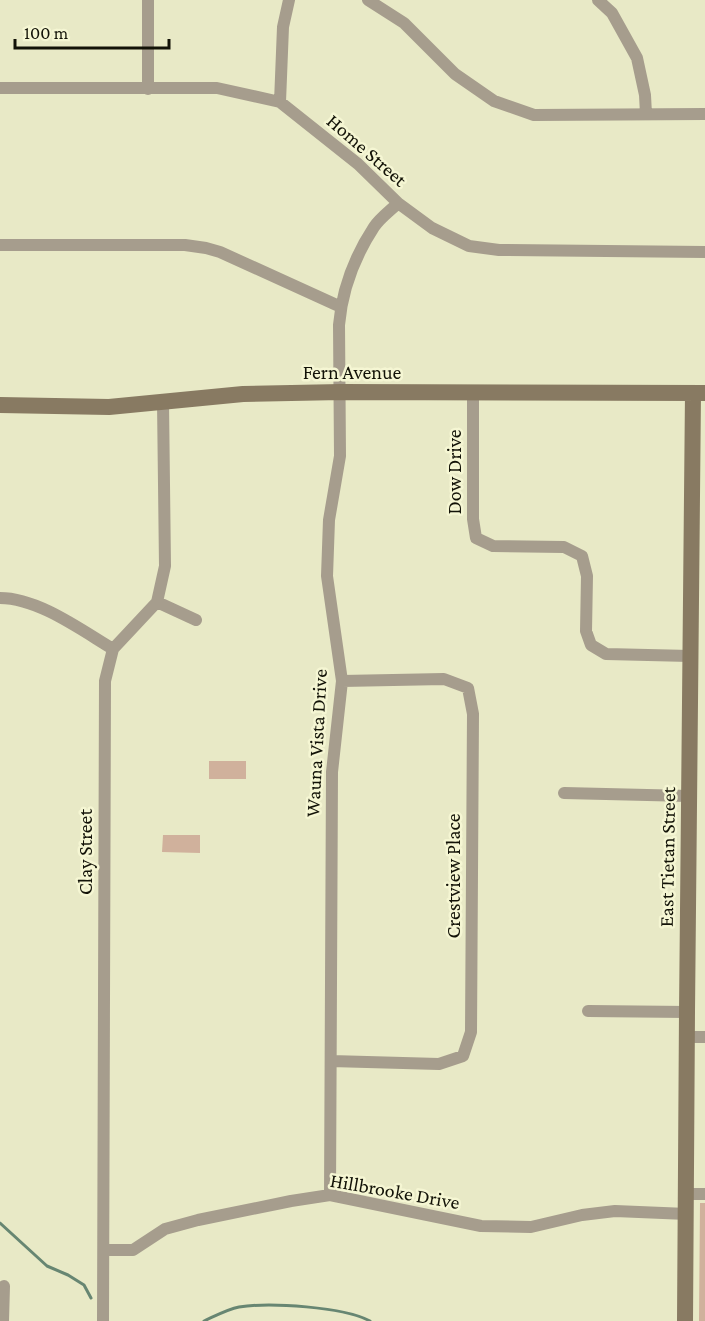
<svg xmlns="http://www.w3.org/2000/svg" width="705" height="1321" viewBox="0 0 705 1321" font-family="'Crimson Pro',serif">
<rect width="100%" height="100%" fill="#e8e9c6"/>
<!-- green -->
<path fill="#d0b19c" d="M 209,761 L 246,761 L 246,779 L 209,779 Z
M 163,835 L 200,835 L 200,853 L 162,852 Z
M 700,1203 L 705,1203 L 705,1321 L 699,1321 Z"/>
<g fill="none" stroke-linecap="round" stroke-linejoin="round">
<!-- stream -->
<path stroke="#678672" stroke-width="3" d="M 0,1223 L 47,1266 L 68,1275 L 84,1285 L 91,1298
M 204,1321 C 215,1316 228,1309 239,1307 C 270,1302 344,1307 370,1321"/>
<!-- minor -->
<path stroke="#a69d8d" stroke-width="12" d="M 148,0 L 148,89
M 368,0 L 404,23 L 455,74 L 494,101 L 534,115 L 705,114
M 598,0 L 612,13 L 637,58 L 645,95 L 646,114
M 0,88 L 217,88 L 280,102 L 358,164 L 398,203 L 432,228 L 469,246 L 499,250 L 705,252
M 280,102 L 283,27 L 289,0
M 0,245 L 185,245 L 206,248 L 220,252 L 341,307
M 473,392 L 473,519 L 476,538 L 493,546 L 564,547 L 582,556 L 587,576 L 586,631 L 591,645 L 606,654 L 690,656
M 0,598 C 38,598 81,630 113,649
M 157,602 L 196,620
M 564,793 L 689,796
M 588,1011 L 687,1012
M 687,1037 L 705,1037
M 331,1061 L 439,1064 L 463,1056 L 471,1032 L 473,714 L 468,688 L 444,679 L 342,681
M 687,1194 L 705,1194
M 330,1195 L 332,772 L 342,681 L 327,576 L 329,520 L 340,456 L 339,325 C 342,290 355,256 374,227 C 380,218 390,211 398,203
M 104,1250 L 133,1250 L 165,1229 L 198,1220 L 291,1201 L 330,1195 L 481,1226 L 531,1227 L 582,1215 L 615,1211 L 687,1214
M 3,1321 L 4,1286
M 103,1321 L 105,681 L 113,649 L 157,602 L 165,566 L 163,402"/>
<!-- secondary -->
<path stroke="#887a62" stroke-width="16" d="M 0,405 L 109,407 L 243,394 L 341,392 L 705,393
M 685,1321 L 687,1012 L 693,393"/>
</g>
<g text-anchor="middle" stroke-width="5" stroke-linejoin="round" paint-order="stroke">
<!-- street labels -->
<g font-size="20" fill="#121207" stroke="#f5f6d3">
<text transform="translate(367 150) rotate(41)" y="7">Home Street</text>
<text x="352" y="379">Fern Avenue</text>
<text transform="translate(454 472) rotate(-90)" y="7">Dow Drive</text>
<text transform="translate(316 743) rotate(-87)" y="7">Wauna Vista Drive</text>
<text transform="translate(85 852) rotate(-90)" y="7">Clay Street</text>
<text transform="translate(667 857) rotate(-89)" y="7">East Tietan Street</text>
<text transform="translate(453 876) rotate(-90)" y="7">Crestview Place</text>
<text transform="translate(395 1191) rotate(10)" y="7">Hillbrooke Drive</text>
</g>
</g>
<!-- scale -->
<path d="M15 39v9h154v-9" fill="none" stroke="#121207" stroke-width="3"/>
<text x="24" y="39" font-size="18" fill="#121207" stroke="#f5f6d3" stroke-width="4.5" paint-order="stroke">100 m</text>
</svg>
